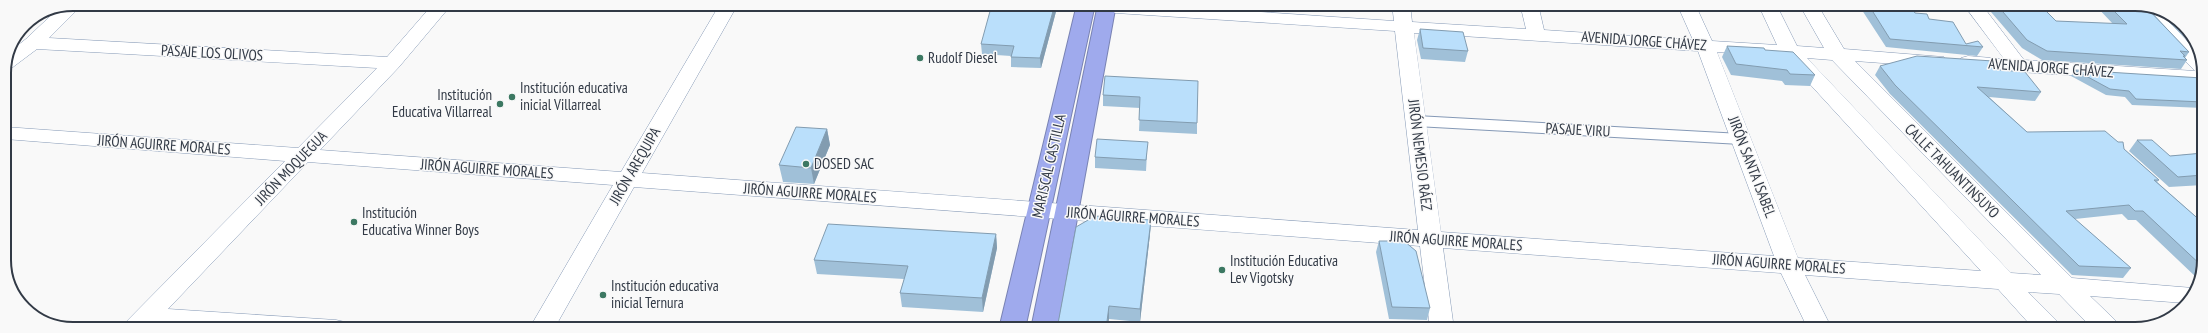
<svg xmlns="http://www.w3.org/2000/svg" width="2208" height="333" viewBox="0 0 2208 333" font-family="'PT Sans Narrow',sans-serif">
<rect width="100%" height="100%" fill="#f9f9f9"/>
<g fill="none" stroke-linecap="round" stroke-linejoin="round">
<!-- lane casing -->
<g stroke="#8599b6" stroke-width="12">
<path id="lane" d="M 1416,121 L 1741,139"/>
</g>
<!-- street casing -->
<g stroke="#8599b6" stroke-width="1">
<path id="street" d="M 73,4 L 83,4 L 49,38 L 387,57 L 433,4 L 452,4 L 399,67 L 320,150 L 621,172 L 720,4 L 738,4 L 642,173 L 1418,230 L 1395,31 L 1085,11 L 1079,10 L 1076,6 L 1077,4 L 1141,4 L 1394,21 L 1392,4 L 1410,4 L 1412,22 L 1526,29 L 1520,4 L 1538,4 L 1544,30 L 1693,40 L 1677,4 L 1695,4 L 1712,41 L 1777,45 L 1758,4 L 1776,4 L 1797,46 L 1824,48 L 1799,4 L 1817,4 L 1844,49 L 1944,57 L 1946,61 L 1944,65 L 1937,67 L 1855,61 L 2072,278 L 2193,288 L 2185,303 L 2090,296 L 2117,322 L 2120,329 L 2093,329 L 2059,294 L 2028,292 L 2058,322 L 2061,329 L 2034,329 L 1998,289 L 1805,275 L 1832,329 L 1808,329 L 1781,273 L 1443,248 L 1454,329 L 1430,329 L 1420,246 L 634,187 L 554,329 L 529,329 L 613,185 L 308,162 L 168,309 L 336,320 L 345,322 L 348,329 L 184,328 L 151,326 L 149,328 L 123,328 L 126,322 L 285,161 L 5,139 L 5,127 L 298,148 L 377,68 L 37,49 L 13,67 L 5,68 L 8,53 L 26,39 L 61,6 ZM 1414,33 L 1698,51 L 1774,256 L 1441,232 ZM 1717,52 L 1785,57 L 1981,271 L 1798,258 ZM 1807,58 L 1832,60 L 2041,275 L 2011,273 Z
M 1964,5 L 1982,5 L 2024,60 L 2195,71 L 2131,5 C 2157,1 2182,37 2199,54 L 2203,59 L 2203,83 L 2019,72 L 1961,66 L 1959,62 L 1961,58 L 1968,56 L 2004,59 Z"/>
</g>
<!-- highway casing -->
<g stroke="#7983b3" stroke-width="2">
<path id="highway" d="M 1077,4 L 1095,4 L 1025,329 L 999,329 Z
M 1098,4 L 1116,4 L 1057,329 L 1031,329 Z"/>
</g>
<!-- lane -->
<use href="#lane" stroke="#fff" stroke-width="10"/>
<!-- street -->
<use href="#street" fill="#fff" fill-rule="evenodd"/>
<!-- highway -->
<use href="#highway" fill="#9faaed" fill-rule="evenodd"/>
</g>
<!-- wall -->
<path fill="#a0c0d8" d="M 1058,4 L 1041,68 L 1011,67 L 1011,56 L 982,54 L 981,44 Z
M 1858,4 L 1909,4 L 1915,13 L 1929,19 L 1966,44 L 1983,47 L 1977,56 L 1886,47 Z
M 1985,5 L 2040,5 L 2056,21 L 2113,24 L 2095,5 L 2144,5 L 2181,21 L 2197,50 L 2160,13 L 2145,5 L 2189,52 L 2185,58 L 2187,60 L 2181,69 L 2042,60 L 2022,48 Z
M 1420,29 L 1468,51 L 1465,62 L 1421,59 L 1417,40 Z
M 1727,46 L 1765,50 L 1815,75 L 1810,86 L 1785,85 L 1782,81 L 1731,75 L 1722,57 Z
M 1880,66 L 2000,70 L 2041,92 L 2035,101 L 1989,97 L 2027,132 L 2124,149 L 2159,180 L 2157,182 L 2203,223 L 2203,269 L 2198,279 L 2136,220 L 2128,220 L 2122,214 L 2075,219 L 2131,268 L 2123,278 L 2072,275 L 1890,94 L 1875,75 Z
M 2075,70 L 2203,79 L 2203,108 L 2132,105 L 2125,97 L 2106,95 L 2071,76 Z
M 1105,76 L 1197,123 L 1197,134 L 1139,131 L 1140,108 L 1103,106 L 1103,95 Z
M 827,129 L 830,145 L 814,184 L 783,182 L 779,165 Z
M 2137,140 L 2170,156 L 2203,153 L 2203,185 L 2169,187 L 2129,151 Z
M 1147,153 L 1146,171 L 1095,168 L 1095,157 Z
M 1151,220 L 1150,234 L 1140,322 L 1109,319 L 1057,329 Z
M 996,234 L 997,248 L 983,312 L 902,307 L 900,293 L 904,279 L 817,274 L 814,260 Z
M 1379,241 L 1430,308 L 1427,320 L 1389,319 L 1376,252 Z"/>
<!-- shaded-wall -->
<path fill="#829cb0" d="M 1055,4 L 1058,4 L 1041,68 L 1040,58 Z
M 827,129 L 830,145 L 814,184 L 811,168 Z
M 1151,220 L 1150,234 L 1140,322 L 1140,309 Z
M 996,234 L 997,248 L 983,312 L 982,298 Z
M 1109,306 L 1109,319 L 1108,329 L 1106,329 Z"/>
<!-- building -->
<path fill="#badffb" stroke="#829cb0" d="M 992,4 L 1055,4 L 1040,58 L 1011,57 L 1014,46 L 981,44 Z
M 1868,4 L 1909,4 L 1915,13 L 1927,14 L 1929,19 L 1953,22 L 1966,44 L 1978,41 L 1983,47 L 1890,39 Z
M 1997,5 L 2040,5 L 2056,21 L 2127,24 L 2108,5 L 2144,5 L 2189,52 L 2180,51 L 2185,56 L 2183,56 L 2187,60 L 2047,51 L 2027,40 Z
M 1420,29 L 1463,32 L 1468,51 L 1423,48 Z
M 1727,46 L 1764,48 L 1765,50 L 1793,52 L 1815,75 L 1790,74 L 1787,70 L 1736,64 Z
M 1917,56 L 1993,61 L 2000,70 L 2025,72 L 2041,92 L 1977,87 L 2027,132 L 2105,131 L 2118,142 L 2123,142 L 2124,149 L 2159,180 L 2154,180 L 2203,223 L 2203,267 L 2143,211 L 2135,211 L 2129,205 L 2066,211 L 2131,268 L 2079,266 L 1895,85 L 1880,66 Z
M 2075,70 L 2202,78 L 2203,79 L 2203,102 L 2136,99 L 2129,91 L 2110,89 Z
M 1105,76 L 1198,81 L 1197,123 L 1139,120 L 1140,97 L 1103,95 Z
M 796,127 L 827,129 L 811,168 L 779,165 Z
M 1097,139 L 1148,142 L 1146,160 L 1095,157 Z
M 2137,140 L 2152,140 L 2170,156 L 2203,153 L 2203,175 L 2178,177 Z
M 1095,216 L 1151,220 L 1140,309 L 1109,306 L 1106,329 L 1057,329 L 1076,227 Z
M 828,224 L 996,234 L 982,298 L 900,293 L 908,266 L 814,260 Z
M 1379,241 L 1404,241 L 1416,251 L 1430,308 L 1392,307 Z"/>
<!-- markers -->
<g fill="#3c7862" stroke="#f9f9f9" stroke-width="1.5">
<circle cx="920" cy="58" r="4"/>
<circle cx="512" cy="97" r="4"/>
<circle cx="500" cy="104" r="4"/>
<circle cx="806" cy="164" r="4"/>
<circle cx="354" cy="222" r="4"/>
<circle cx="1222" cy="270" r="4"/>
<circle cx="603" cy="295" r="4"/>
</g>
<g text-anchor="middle" stroke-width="3" stroke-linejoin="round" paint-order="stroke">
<!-- street labels -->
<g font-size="15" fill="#323a46" stroke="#f9f9f9">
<text transform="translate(1644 41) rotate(4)" y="5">AVENIDA JORGE CHÁVEZ</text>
<text transform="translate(212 53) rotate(3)" y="5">PASAJE LOS OLIVOS</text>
<text transform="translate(2051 68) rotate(4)" y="5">AVENIDA JORGE CHÁVEZ</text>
<text transform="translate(1578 130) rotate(3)" y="5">PASAJE VIRU</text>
<text transform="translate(164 145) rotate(4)" y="5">JIRÓN AGUIRRE MORALES</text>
<text transform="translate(1420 155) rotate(83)" y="5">JIRÓN NEMESIO RÁEZ</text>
<text transform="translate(635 166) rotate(-60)" y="5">JIRÓN AREQUIPA</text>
<text transform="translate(1049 166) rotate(-77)" y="5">MARISCAL CASTILLA</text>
<text transform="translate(1752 167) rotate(69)" y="5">JIRÓN SANTA ISABEL</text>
<text transform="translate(291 168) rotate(-46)" y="5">JIRÓN MOQUEGUA</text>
<text transform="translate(487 169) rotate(4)" y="5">JIRÓN AGUIRRE MORALES</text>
<text transform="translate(1952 171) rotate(45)" y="5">CALLE TAHUANTINSUYO</text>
<text transform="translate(810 193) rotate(4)" y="5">JIRÓN AGUIRRE MORALES</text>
<text transform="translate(1133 217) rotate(4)" y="5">JIRÓN AGUIRRE MORALES</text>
<text transform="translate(1456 241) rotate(4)" y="5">JIRÓN AGUIRRE MORALES</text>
<text transform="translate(1779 264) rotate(4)" y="5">JIRÓN AGUIRRE MORALES</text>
</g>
<!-- poi labels -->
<g font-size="15" fill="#323a46" stroke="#f9f9f9" text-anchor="start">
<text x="928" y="63">Rudolf Diesel</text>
<text x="520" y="93">Institución educativa<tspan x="520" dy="17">inicial Villarreal</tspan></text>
<text x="492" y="100" text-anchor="end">Institución<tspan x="492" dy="17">Educativa Villarreal</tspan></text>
<text x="814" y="169">DOSED SAC</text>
<text x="362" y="218">Institución<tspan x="362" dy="17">Educativa Winner Boys</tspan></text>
<text x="1230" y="266">Institución Educativa<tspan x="1230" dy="17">Lev Vigotsky</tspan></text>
<text x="611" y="291">Institución educativa<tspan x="611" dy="17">inicial Ternura</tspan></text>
</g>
</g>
<!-- crop -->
<path d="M0 0H2208V333H0ZM73 11H2135A62 62 0 0 1 2197 73V260A62 62 0 0 1 2135 322H73A62 62 0 0 1 11 260V73A62 62 0 0 1 73 11Z" fill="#f9f9f9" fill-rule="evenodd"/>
<path fill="none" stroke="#323a46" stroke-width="2" d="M73 11H2135A62 62 0 0 1 2197 73V260A62 62 0 0 1 2135 322H73A62 62 0 0 1 11 260V73A62 62 0 0 1 73 11Z"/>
</svg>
